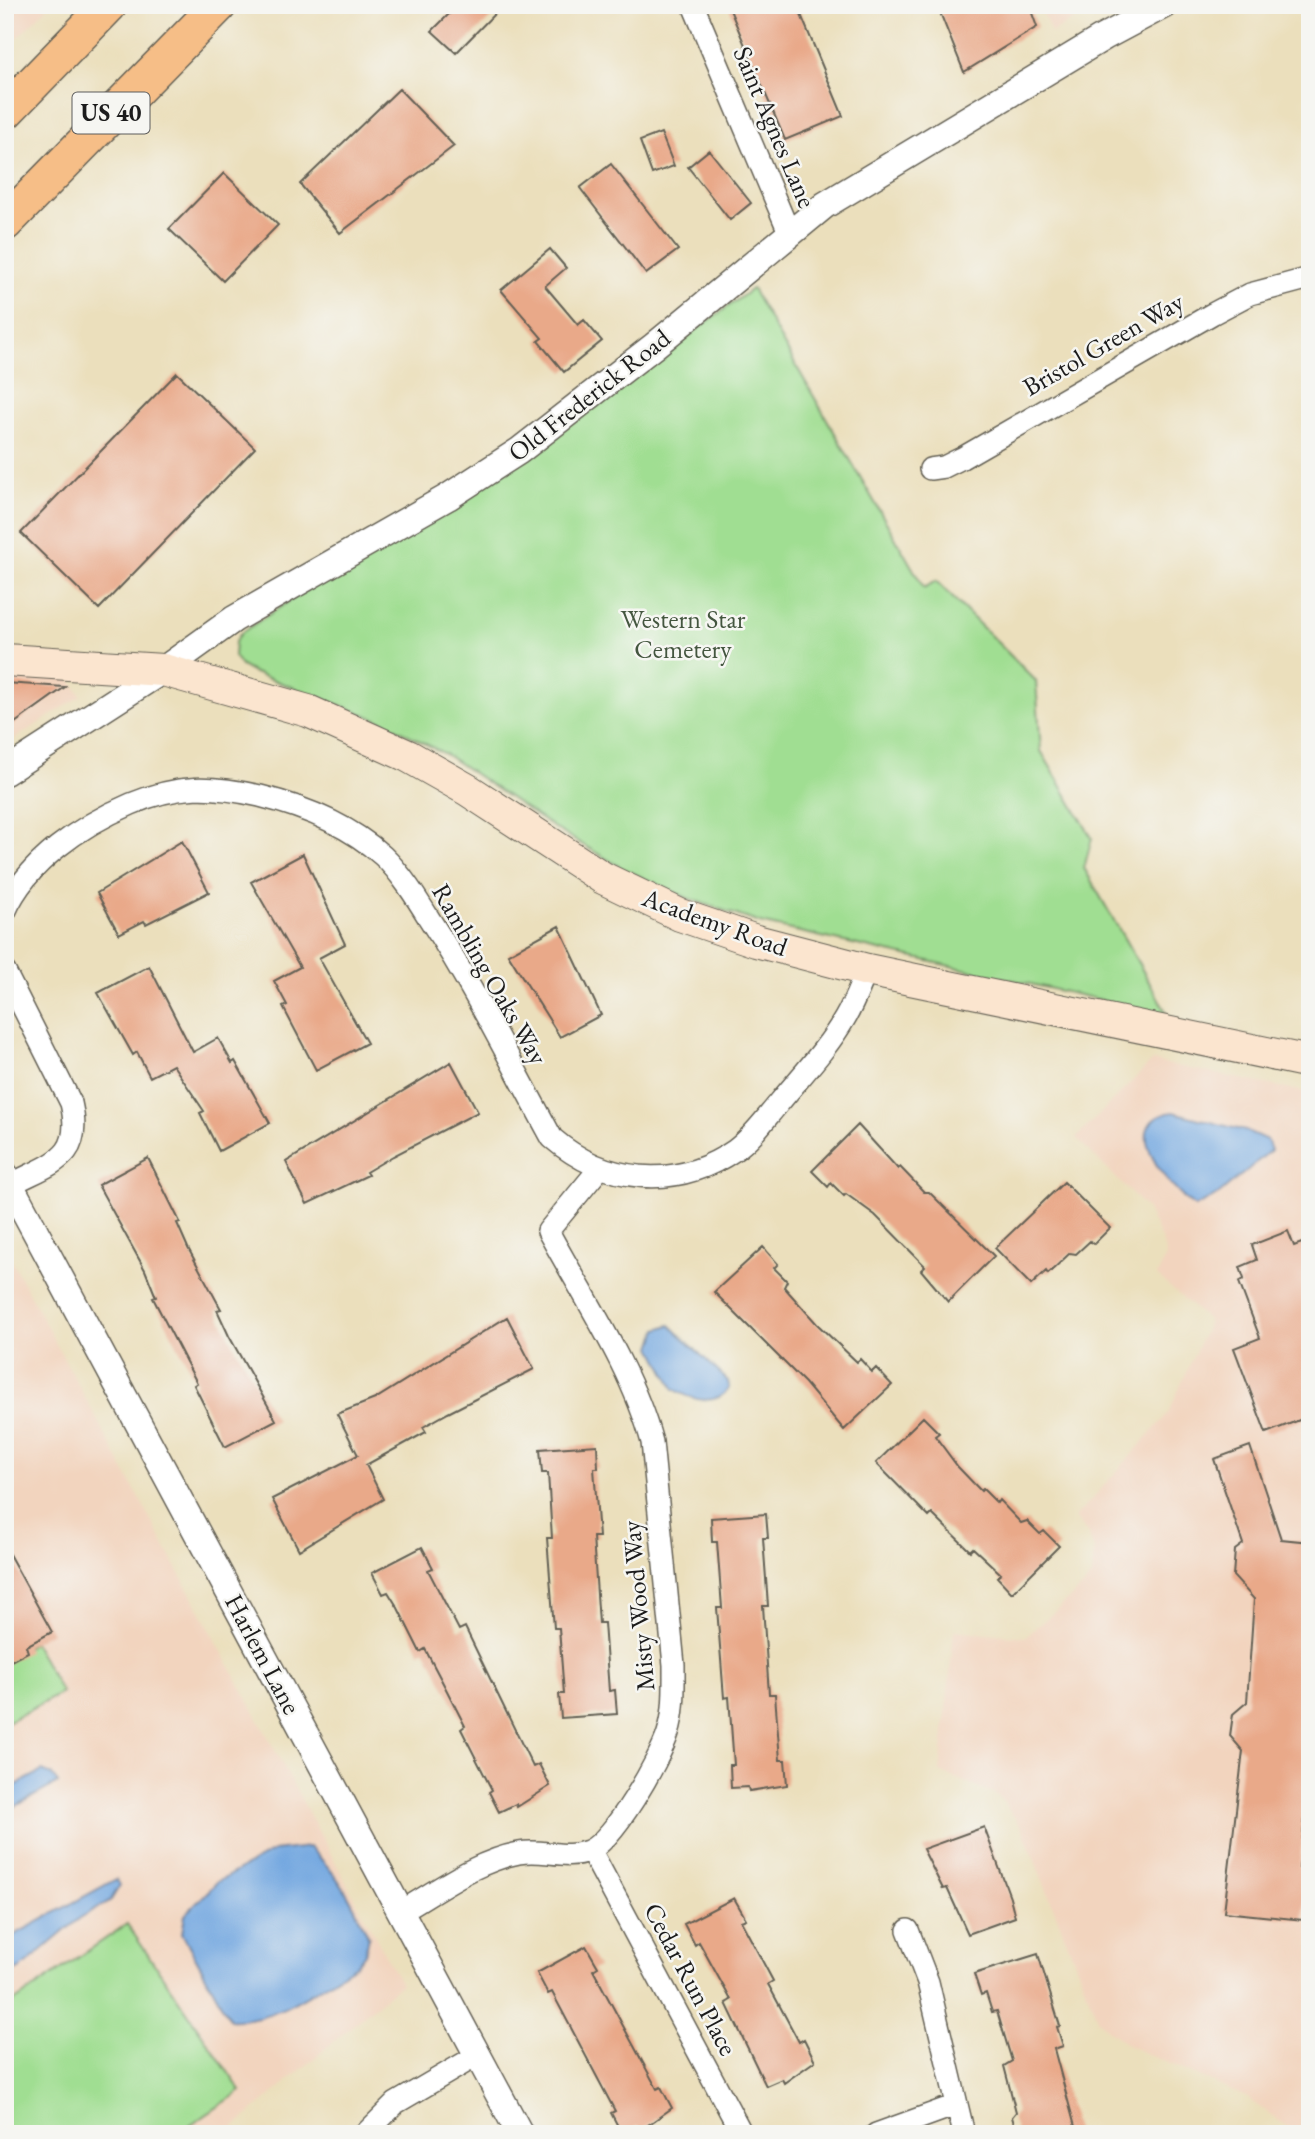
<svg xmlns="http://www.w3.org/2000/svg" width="1315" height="2139" viewBox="0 0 1315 2139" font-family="'EB Garamond',serif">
<rect width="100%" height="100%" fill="#f6f6f2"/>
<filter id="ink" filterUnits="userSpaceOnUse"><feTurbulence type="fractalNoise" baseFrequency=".0143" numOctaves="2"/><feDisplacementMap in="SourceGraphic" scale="14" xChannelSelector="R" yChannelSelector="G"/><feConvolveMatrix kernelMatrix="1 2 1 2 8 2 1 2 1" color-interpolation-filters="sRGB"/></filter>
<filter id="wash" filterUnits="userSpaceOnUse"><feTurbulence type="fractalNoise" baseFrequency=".00686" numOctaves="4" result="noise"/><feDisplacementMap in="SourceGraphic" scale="28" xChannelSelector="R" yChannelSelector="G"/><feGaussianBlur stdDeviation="1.57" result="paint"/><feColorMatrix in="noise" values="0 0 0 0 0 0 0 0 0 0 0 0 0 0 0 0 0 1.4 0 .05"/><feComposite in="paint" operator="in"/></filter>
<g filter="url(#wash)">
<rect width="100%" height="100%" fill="#ebdfbc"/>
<!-- built -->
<path fill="#f2d4be" d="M 5,5 L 50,5 L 5,50 Z
M 1040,5 L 1100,5 L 1051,33 Z
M 5,675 L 68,675 L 81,696 L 5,745 Z
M 1152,1061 L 1310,1093 L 1310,2134 L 1297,2134 L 1248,2098 L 1131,2047 L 1109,2031 L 1098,2020 L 1022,1828 L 998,1795 L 940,1772 L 954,1630 L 1025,1637 L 1083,1587 L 1092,1575 L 1094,1549 L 1088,1534 L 1075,1518 L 1168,1414 L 1209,1321 L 1157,1276 L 1166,1257 L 1163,1243 L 1146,1208 L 1076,1138 Z
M 5,1249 L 401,1984 L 226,2134 L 5,2134 Z"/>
<!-- green -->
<path fill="#a0de92" stroke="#5e7d57" stroke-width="2" d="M 752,289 L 924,588 L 936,581 L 1036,681 L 1041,751 L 1092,838 L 1084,868 L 1168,1015 L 760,923 L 687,898 L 624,869 L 556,829 L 445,754 L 384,722 L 252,672 L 241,666 L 234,656 L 235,642 L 241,633 L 663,354 Z
M 33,1642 L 62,1693 L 5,1723 L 5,1664 Z
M 127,1924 L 241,2091 L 178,2134 L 5,2134 L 5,2008 Z"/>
<!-- water -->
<path fill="#73a7e0" stroke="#48627e" stroke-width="2" d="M 1173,1112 L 1249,1132 L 1267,1140 L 1271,1150 L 1218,1195 L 1195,1207 C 1171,1191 1113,1122 1173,1112 Z
M 670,1325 L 728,1381 L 729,1388 C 716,1407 691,1400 674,1389 L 652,1347 L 658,1329 Z
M 42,1771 L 52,1775 L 58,1783 L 5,1812 L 5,1791 Z
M 309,1847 C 340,1876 352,1900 369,1938 L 365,1953 L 356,1965 C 319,1987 275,2023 230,2020 L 182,1933 L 185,1915 L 217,1882 L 273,1851 Z
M 116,1879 L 120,1885 L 111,1900 L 80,1918 L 21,1968 L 5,1976 L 5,1940 Z"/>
<g id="blocks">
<!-- building -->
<path fill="#e9a989" d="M 458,5 L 503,5 L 456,53 L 432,31 Z
M 728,5 L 797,5 L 843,116 L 785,140 Z
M 937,5 L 1029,5 L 1037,27 L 964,72 Z
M 399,89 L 454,146 L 340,233 L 300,184 Z
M 661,133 L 674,166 L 652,174 L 640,141 Z
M 709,150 L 751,203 L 730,220 L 688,167 Z
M 611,164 L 678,250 L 646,274 L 580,188 Z
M 224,173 L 278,225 L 223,281 L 169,229 Z
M 550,249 L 566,268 L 545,286 L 578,325 L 584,320 L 602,341 L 564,372 L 538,341 L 542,338 L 501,290 Z
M 177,373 L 255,448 L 99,609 L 21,533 Z
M 5,683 L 65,687 L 5,730 Z
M 182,841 L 209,892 L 146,924 L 144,921 L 119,934 L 97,893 Z
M 303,854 L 345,944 L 319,958 L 367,1043 L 316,1070 L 283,1007 L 287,1005 L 274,981 L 300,967 L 251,882 Z
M 559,926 L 601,1015 L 560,1037 L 508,954 Z
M 149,966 L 193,1052 L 218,1038 L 232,1063 L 235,1061 L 270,1123 L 219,1151 L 200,1113 L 204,1111 L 173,1065 L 150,1077 L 137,1052 L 133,1055 L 98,993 Z
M 451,1062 L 478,1112 L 393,1156 L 366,1172 L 368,1175 L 307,1204 L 286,1162 Z
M 858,1125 L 898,1169 L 900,1167 L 924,1192 L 929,1192 L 994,1256 L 948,1302 L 921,1270 L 925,1266 L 875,1215 L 846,1194 L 844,1196 L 831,1183 L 828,1187 L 812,1171 Z
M 148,1158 L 180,1222 L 177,1223 L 188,1248 L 221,1309 L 217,1310 L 229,1336 L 276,1420 L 225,1447 L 194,1385 L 197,1383 L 153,1298 L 156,1297 L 145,1270 L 98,1185 Z
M 1064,1182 L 1110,1228 L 1094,1244 L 1090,1241 L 1076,1254 L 1070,1253 L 1048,1274 L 1046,1271 L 1031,1285 L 995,1248 Z
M 1288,1231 L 1294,1246 L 1310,1240 L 1310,1416 L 1266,1433 L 1234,1348 L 1260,1338 L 1239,1282 L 1244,1279 L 1240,1267 L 1257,1260 L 1252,1245 Z
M 763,1247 L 778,1264 L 774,1268 L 787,1281 L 784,1287 L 817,1324 L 857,1362 L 860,1359 L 872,1372 L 876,1368 L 892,1385 L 844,1430 L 805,1383 L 714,1292 Z
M 507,1317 L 534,1369 L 448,1413 L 423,1427 L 426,1432 L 366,1465 L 383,1499 L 299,1550 L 272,1499 L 358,1455 L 337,1414 L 375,1399 Z
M 923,1417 L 939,1433 L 935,1436 L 958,1467 L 981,1491 L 983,1489 L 997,1503 L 999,1500 L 1021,1523 L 1027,1521 L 1040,1534 L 1044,1531 L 1059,1546 L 1012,1593 L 997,1577 L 1001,1574 L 973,1548 L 970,1551 L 932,1514 L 929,1517 L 876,1463 Z
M 597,1445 L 598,1468 L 594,1468 L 599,1537 L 593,1537 L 599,1623 L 604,1623 L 609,1691 L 615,1690 L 617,1714 L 561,1718 L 559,1694 L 564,1694 L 559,1628 L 554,1628 L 547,1538 L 552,1538 L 548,1473 L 542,1473 L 540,1449 Z
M 1250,1446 L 1281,1539 L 1310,1542 L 1310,1777 L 1299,1868 L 1309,1869 L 1303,1920 L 1224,1912 L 1243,1751 L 1230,1736 L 1233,1714 L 1247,1702 L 1254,1599 L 1233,1576 L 1235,1550 L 1243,1544 L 1214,1459 Z
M 766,1514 L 768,1538 L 763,1538 L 768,1606 L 763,1606 L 769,1694 L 775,1694 L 780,1760 L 785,1760 L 787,1785 L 749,1791 L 748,1787 L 731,1788 L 730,1765 L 734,1765 L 729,1697 L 724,1698 L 717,1608 L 722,1608 L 719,1568 L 717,1542 L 712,1542 L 711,1518 Z
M 5,1547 L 52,1632 L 26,1646 L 28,1652 L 5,1664 Z
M 422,1547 L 433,1568 L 428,1570 L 459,1630 L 465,1627 L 533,1767 L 539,1764 L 550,1786 L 517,1807 L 516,1804 L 499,1812 L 489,1792 L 492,1790 L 461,1729 L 465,1726 L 444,1685 L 425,1649 L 420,1652 L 398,1608 L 388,1592 L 383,1594 L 372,1573 Z
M 984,1827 L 1010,1897 L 1015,1917 L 968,1934 L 947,1888 L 943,1889 L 923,1849 Z
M 734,1898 L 746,1919 L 741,1921 L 773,1981 L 768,1984 L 799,2042 L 804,2039 L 815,2061 L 784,2083 L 782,2079 L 766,2086 L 726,2003 L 731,2000 L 699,1942 L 695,1945 L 684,1924 Z
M 586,1946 L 598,1967 L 593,1970 L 657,2089 L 661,2087 L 672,2108 L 641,2130 L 639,2126 L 622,2134 L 611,2113 L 615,2111 L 552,1992 L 548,1994 L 537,1973 Z
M 1038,1954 L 1060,2026 L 1057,2027 L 1063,2046 L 1054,2049 L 1077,2134 L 1017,2134 L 1012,2117 L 1016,2112 L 1004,2066 L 1012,2061 L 997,2011 L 992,2012 L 986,1993 L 981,1995 L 974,1974 Z"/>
</g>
</g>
<g filter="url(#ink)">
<use href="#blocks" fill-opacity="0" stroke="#646054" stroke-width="2"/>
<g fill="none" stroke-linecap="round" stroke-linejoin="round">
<!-- minor casing -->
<g stroke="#646054" stroke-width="24">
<path id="minor" d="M 693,5 L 789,232
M 930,469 L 944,467 L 962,458 L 1212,314 L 1250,294 L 1310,278
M 5,912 C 27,861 82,825 131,804 C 178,784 211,785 260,796 C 304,807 349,825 383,856 C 401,873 417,899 430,920 C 475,990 512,1065 552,1138 C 604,1183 676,1191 735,1150 C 752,1138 766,1118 779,1103 C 801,1076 827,1049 845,1018 C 854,1003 860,986 867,970
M 5,972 L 71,1103 C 84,1159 53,1162 10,1185
M 591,1851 L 742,2134
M 400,1912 C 438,1890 476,1861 519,1853 C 542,1848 565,1860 588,1851 C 613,1842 660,1759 668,1733 C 675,1711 674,1688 674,1665 L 652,1442 C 632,1368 584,1298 548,1231 L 599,1169
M 908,1930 L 928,1982 L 964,2134
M 365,2134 L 396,2103 L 478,2055
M 876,2134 L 956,2105"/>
</g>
<!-- tertiary casing -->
<g stroke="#646054" stroke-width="29">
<path id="tertiary" d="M 5,772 L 163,670 L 234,619 L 448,497 L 519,451 L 654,346 L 825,205 L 1104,37 L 1164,5
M 5,1175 L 520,2134"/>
</g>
<!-- secondary casing -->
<g stroke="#646054" stroke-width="34">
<path id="secondary" d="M 5,660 L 163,670 L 308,711 L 408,756 L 468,790 L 603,878 L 680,915 L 756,941 L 867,970 L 1310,1062"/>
</g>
<!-- primary casing -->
<g stroke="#646054" stroke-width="38">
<path id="primary" d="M 5,112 L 109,5
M 5,223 L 219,5"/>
</g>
<!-- minor -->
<use href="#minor" stroke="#fff" stroke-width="21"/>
<!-- tertiary -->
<use href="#tertiary" stroke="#fff" stroke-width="26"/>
<!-- secondary -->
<use href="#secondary" stroke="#fbe5cf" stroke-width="32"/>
<!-- primary -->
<use href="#primary" stroke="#f6be87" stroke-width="35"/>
</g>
</g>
<g text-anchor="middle" stroke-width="5" stroke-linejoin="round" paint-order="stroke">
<!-- shield labels -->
<rect fill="#f6f6f2" stroke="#5d5d5c" stroke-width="2" x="72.5" y="92.5" width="77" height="41" rx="5"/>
<g font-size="24" font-weight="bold" fill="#1c1c1c">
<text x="111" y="121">US 40</text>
</g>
<!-- street labels -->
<g font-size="26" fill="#1c1c1c" stroke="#f6f6f2">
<text transform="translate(775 127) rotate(67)" y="9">Saint Agnes Lane</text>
<text transform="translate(1103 344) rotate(-30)" y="9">Bristol Green Way</text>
<text transform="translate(589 395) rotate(-38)" y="9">Old Frederick Road</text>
<text transform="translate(715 922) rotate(20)" y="9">Academy Road</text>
<text transform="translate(490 974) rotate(60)" y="9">Rambling Oaks Way</text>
<text transform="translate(638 1606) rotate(-95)" y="9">Misty Wood Way</text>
<text transform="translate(263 1654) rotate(62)" y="9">Harlem Lane</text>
<text transform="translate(691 1979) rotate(62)" y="9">Cedar Run Place</text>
</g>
<!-- park labels -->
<g font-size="26" fill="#44563f" stroke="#f6f6f2">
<text x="683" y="628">Western Star<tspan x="683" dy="30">Cemetery</tspan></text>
</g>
</g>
<!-- margin -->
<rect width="1315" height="2139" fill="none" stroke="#f6f6f2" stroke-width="28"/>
</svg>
